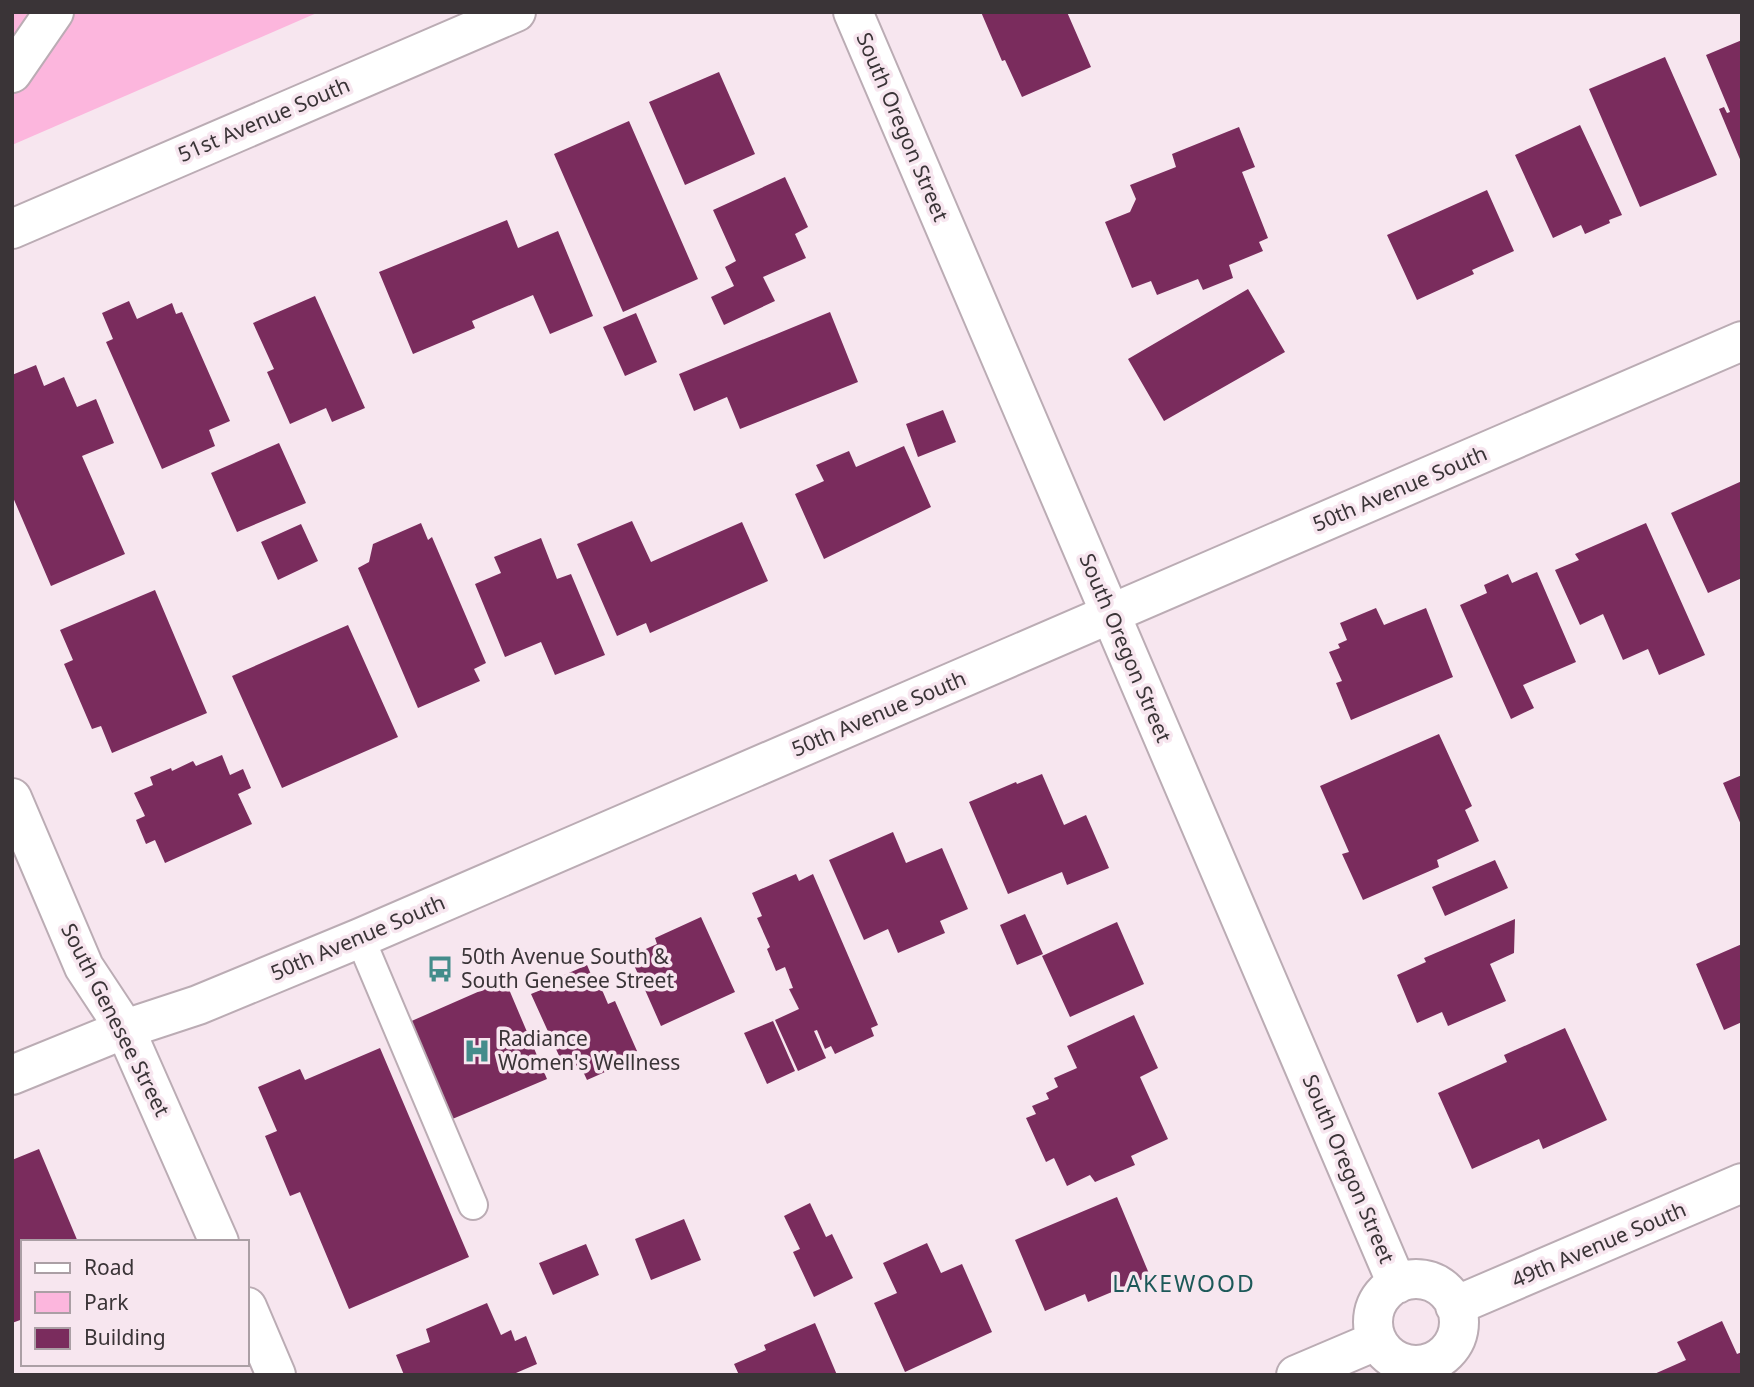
<svg xmlns="http://www.w3.org/2000/svg" width="1754" height="1387" viewBox="0 0 1754 1387" font-family="'Noto Sans',sans-serif">
<rect width="100%" height="100%" fill="#f7e6ef"/>
<!-- green -->
<path fill="#fcb6dd" d="M 12,12 L 319,12 L 12,145 Z"/>
<!-- building -->
<path fill="#7a2c5d" d="M 981,12 L 1067,12 L 1091,67 L 1022,97 L 1005,60 L 1002,61 Z
M 1742,40 L 1742,164 L 1719,109 L 1724,107 L 1727,113 L 1730,112 L 1706,55 Z
M 1665,57 L 1717,175 L 1640,207 L 1589,89 Z
M 719,72 L 755,154 L 685,185 L 649,102 Z
M 629,121 L 698,279 L 623,312 L 554,154 Z
M 1580,125 L 1622,215 L 1609,220 L 1610,223 L 1585,234 L 1581,225 L 1553,238 L 1515,155 Z
M 1239,127 L 1255,167 L 1242,172 L 1268,238 L 1259,242 L 1263,251 L 1229,265 L 1233,278 L 1203,290 L 1198,279 L 1157,295 L 1151,281 L 1132,288 L 1105,222 L 1130,212 L 1136,199 L 1130,185 L 1176,167 L 1172,154 Z
M 785,177 L 808,227 L 795,234 L 806,258 L 763,277 L 775,301 L 724,325 L 711,297 L 734,286 L 725,267 L 736,261 L 713,210 Z
M 1487,190 L 1514,251 L 1472,270 L 1474,274 L 1417,300 L 1387,235 Z
M 507,220 L 518,248 L 558,231 L 593,316 L 550,334 L 533,295 L 472,321 L 475,328 L 413,354 L 379,272 Z
M 1248,289 L 1285,352 L 1164,421 L 1128,359 Z
M 315,296 L 365,408 L 332,422 L 326,408 L 290,424 L 267,372 L 274,369 L 253,323 Z
M 129,301 L 137,319 L 172,303 L 176,314 L 182,312 L 230,421 L 209,430 L 215,446 L 162,469 L 106,342 L 113,339 L 102,313 Z
M 830,312 L 858,382 L 740,429 L 727,397 L 694,411 L 679,374 Z
M 636,313 L 657,362 L 625,376 L 603,327 Z
M 36,365 L 44,386 L 64,377 L 77,407 L 96,399 L 114,443 L 82,456 L 125,554 L 51,586 L 12,495 L 12,375 Z
M 943,410 L 956,442 L 918,457 L 906,424 Z
M 279,443 L 306,503 L 237,532 L 211,473 Z
M 904,446 L 931,507 L 824,559 L 795,494 L 824,481 L 816,465 L 849,451 L 856,467 Z
M 1742,481 L 1742,578 L 1708,593 L 1671,513 Z
M 632,521 L 651,562 L 742,522 L 768,581 L 650,633 L 646,623 L 617,636 L 577,544 Z
M 421,523 L 428,540 L 432,537 L 486,663 L 474,669 L 480,681 L 418,708 L 358,568 L 369,562 L 373,544 Z
M 1646,523 L 1705,655 L 1659,675 L 1648,649 L 1623,660 L 1603,614 L 1580,625 L 1555,570 L 1579,560 L 1575,554 Z
M 301,524 L 318,561 L 278,580 L 261,542 Z
M 541,538 L 557,579 L 571,574 L 605,655 L 555,675 L 541,642 L 505,657 L 475,584 L 501,573 L 494,557 Z
M 1537,572 L 1576,662 L 1523,685 L 1534,708 L 1511,719 L 1460,605 L 1487,593 L 1484,585 L 1508,574 L 1512,583 Z
M 155,590 L 207,713 L 112,753 L 101,726 L 92,729 L 64,664 L 73,660 L 60,630 Z
M 1376,608 L 1384,625 L 1426,608 L 1453,677 L 1351,720 L 1336,683 L 1342,681 L 1329,652 L 1340,648 L 1338,644 L 1347,640 L 1340,623 Z
M 348,625 L 398,737 L 282,788 L 232,676 Z
M 1439,734 L 1472,806 L 1465,810 L 1479,841 L 1437,860 L 1439,867 L 1363,900 L 1342,854 L 1349,852 L 1320,786 Z
M 222,755 L 230,775 L 243,769 L 251,788 L 238,794 L 252,824 L 165,863 L 155,840 L 146,844 L 136,820 L 145,816 L 134,793 L 153,785 L 150,777 L 171,768 L 172,771 L 193,761 L 196,766 Z
M 1042,774 L 1064,825 L 1086,815 L 1109,868 L 1067,885 L 1062,872 L 1008,894 L 969,802 L 1016,782 L 1017,784 Z
M 1742,775 L 1742,827 L 1723,783 Z
M 893,832 L 906,863 L 942,848 L 968,909 L 940,921 L 945,933 L 898,953 L 888,929 L 864,940 L 829,860 Z
M 1495,860 L 1508,888 L 1445,916 L 1432,887 Z
M 796,874 L 799,881 L 813,874 L 878,1025 L 871,1028 L 874,1036 L 835,1054 L 831,1046 L 825,1049 L 817,1030 L 814,1031 L 826,1058 L 798,1071 L 775,1020 L 799,1009 L 789,989 L 793,988 L 785,967 L 776,971 L 767,949 L 770,947 L 757,918 L 762,916 L 752,893 Z
M 1025,914 L 1043,954 L 1017,965 L 1000,925 Z
M 701,917 L 735,992 L 661,1026 L 630,956 L 657,944 L 655,938 Z
M 1515,919 L 1514,953 L 1490,964 L 1506,1001 L 1448,1026 L 1442,1012 L 1417,1023 L 1397,975 L 1426,962 L 1424,958 Z
M 1117,922 L 1144,984 L 1070,1017 L 1042,956 Z
M 1742,944 L 1742,1022 L 1724,1030 L 1696,964 Z
M 587,965 L 596,986 L 600,985 L 608,1004 L 615,1001 L 637,1051 L 628,1055 L 630,1061 L 587,1080 L 580,1065 L 566,1071 L 531,994 L 548,987 L 546,983 Z
M 505,980 L 547,1079 L 450,1120 L 407,1023 Z
M 1134,1015 L 1158,1068 L 1140,1077 L 1168,1139 L 1131,1156 L 1135,1165 L 1095,1182 L 1090,1175 L 1067,1186 L 1054,1158 L 1046,1162 L 1026,1118 L 1036,1114 L 1032,1106 L 1049,1099 L 1046,1093 L 1058,1087 L 1054,1078 L 1077,1068 L 1067,1046 Z
M 773,1021 L 795,1071 L 767,1084 L 744,1033 Z
M 1565,1028 L 1607,1120 L 1543,1149 L 1539,1139 L 1472,1169 L 1438,1093 L 1507,1062 L 1504,1055 Z
M 380,1048 L 469,1257 L 349,1309 L 300,1192 L 290,1196 L 265,1136 L 277,1131 L 258,1087 L 300,1069 L 305,1080 Z
M 39,1149 L 78,1242 L 23,1242 L 23,1319 L 12,1323 L 12,1160 Z
M 1117,1197 L 1150,1276 L 1088,1302 L 1085,1294 L 1045,1311 L 1015,1240 Z
M 810,1203 L 826,1237 L 832,1234 L 853,1278 L 814,1297 L 793,1252 L 800,1249 L 784,1216 Z
M 684,1219 L 701,1260 L 651,1280 L 635,1239 Z
M 927,1243 L 941,1273 L 962,1264 L 992,1332 L 905,1372 L 874,1303 L 897,1293 L 883,1263 Z
M 586,1244 L 599,1275 L 553,1295 L 539,1263 Z
M 487,1303 L 501,1335 L 511,1330 L 515,1341 L 526,1336 L 537,1364 L 516,1373 L 517,1375 L 404,1375 L 396,1355 L 430,1342 L 426,1329 Z
M 1722,1321 L 1737,1354 L 1742,1352 L 1742,1375 L 1652,1375 L 1686,1360 L 1677,1342 Z
M 815,1323 L 837,1375 L 739,1375 L 734,1364 L 766,1350 L 764,1345 Z"/>
<g fill="none" stroke-linecap="round" stroke-linejoin="round">
<!-- service casing -->
<g stroke="#bbacb4" stroke-width="32">
<path id="service" d="M 360,938 L 473,1205"/>
</g>
<!-- minor casing -->
<g stroke="#bbacb4" stroke-width="42">
<path id="minor" d="M 853,12 L 1397,1284
M 12,229 L 516,12
M1373 1322a43 43 0 1 1 86 0a43 43 0 1 1-86 0Z
M 1455,1306 L 1742,1183
M 1296,1375 L 1376,1341"/>
</g>
<!-- tertiary casing -->
<g stroke="#bbacb4" stroke-width="42">
<path id="tertiary" d="M 12,73 L 54,12
M 12,798 L 84,967 L 125,1029 L 219,1242
M 12,1075 L 125,1029 L 198,1005 L 360,938 L 1742,341
M 247,1307 L 276,1375"/>
</g>
<!-- service -->
<use href="#service" stroke="#fff" stroke-width="28"/>
<!-- minor -->
<use href="#minor" stroke="#fff" stroke-width="38"/>
<!-- tertiary -->
<use href="#tertiary" stroke="#fff" stroke-width="38"/>
</g>
<!-- icons -->
<defs>
<g id="bus-bare" transform="scale(2.1)"><path d="M-5-6H5V4H4V6H2V4H-2V6H-4V4H-5ZM-3.5-4V0h7V-4ZM-3.5 1.2v1.5H-2V1.2ZM2 1.2v1.5H3.5V1.2Z" fill="#448c8b" stroke="#f7e6ef" stroke-width="2.5" paint-order="stroke"/></g>
<g id="hospital-bare" transform="scale(2.1)"><path d="M-5-5h3v3.5h4V-5h3V5h-3V1.5h-4V5h-3Z" fill="#448c8b" stroke="#f7e6ef" stroke-width="2.5" paint-order="stroke"/></g>
</defs>
<g fill-rule="evenodd">
<use href="#bus-bare" x="440" y="969"/>
<use href="#hospital-bare" x="477" y="1051"/>
</g>
<g text-anchor="middle" stroke-width="7" stroke-linejoin="round" paint-order="stroke">
<!-- street labels -->
<g font-size="21" fill="#3a3437" stroke="#f7e6ef">
<text transform="translate(264 120) rotate(-23)" y="7">51st Avenue South</text>
<text transform="translate(902 127) rotate(67)" y="7">South Oregon Street</text>
<text transform="translate(1400 489) rotate(-23)" y="7">50th Avenue South</text>
<text transform="translate(1125 648) rotate(67)" y="7">South Oregon Street</text>
<text transform="translate(879 714) rotate(-23)" y="7">50th Avenue South</text>
<text transform="translate(358 938) rotate(-23)" y="7">50th Avenue South</text>
<text transform="translate(115 1020) rotate(63)" y="7">South Genesee Street</text>
<text transform="translate(1348 1169) rotate(67)" y="7">South Oregon Street</text>
<text transform="translate(1599 1245) rotate(-23)" y="7">49th Avenue South</text>
</g>
<!-- poi labels -->
<g font-size="21" fill="#3a3437" stroke="#f7e6ef" text-anchor="start">
<text x="461" y="964">50th Avenue South &amp;<tspan x="461" dy="24">South Genesee Street</tspan></text>
<text x="498" y="1046">Radiance<tspan x="498" dy="24">Women's Wellness</tspan></text>
</g>
<!-- neighbourhood labels -->
<g font-size="23" letter-spacing="2" fill="#1d5959" stroke="#f7e6ef">
<text x="1184" y="1292">LAKEWOOD</text>
</g>
</g>
<!-- border -->
<rect width="1754" height="1387" fill="none" stroke="#3a3437" stroke-width="28"/>
<!-- legend -->
<rect x="21" y="1240" width="228" height="126" fill="#f7e6ef" stroke="#ab9fa5" stroke-width="2"/>
<rect x="35" y="1263" width="35" height="10" fill="#ffffff" stroke="#ab9fa5" stroke-width="2"/>
<text x="84" y="1275" font-size="21" fill="#3a3437">Road</text>
<rect x="35" y="1292" width="35" height="21" fill="#fcb6dd" stroke="#ab9fa5" stroke-width="2"/>
<text x="84" y="1310" font-size="21" fill="#3a3437">Park</text>
<rect x="35" y="1328" width="35" height="21" fill="#7a2c5d" stroke="#ab9fa5" stroke-width="2"/>
<text x="84" y="1345" font-size="21" fill="#3a3437">Building</text>
</svg>
